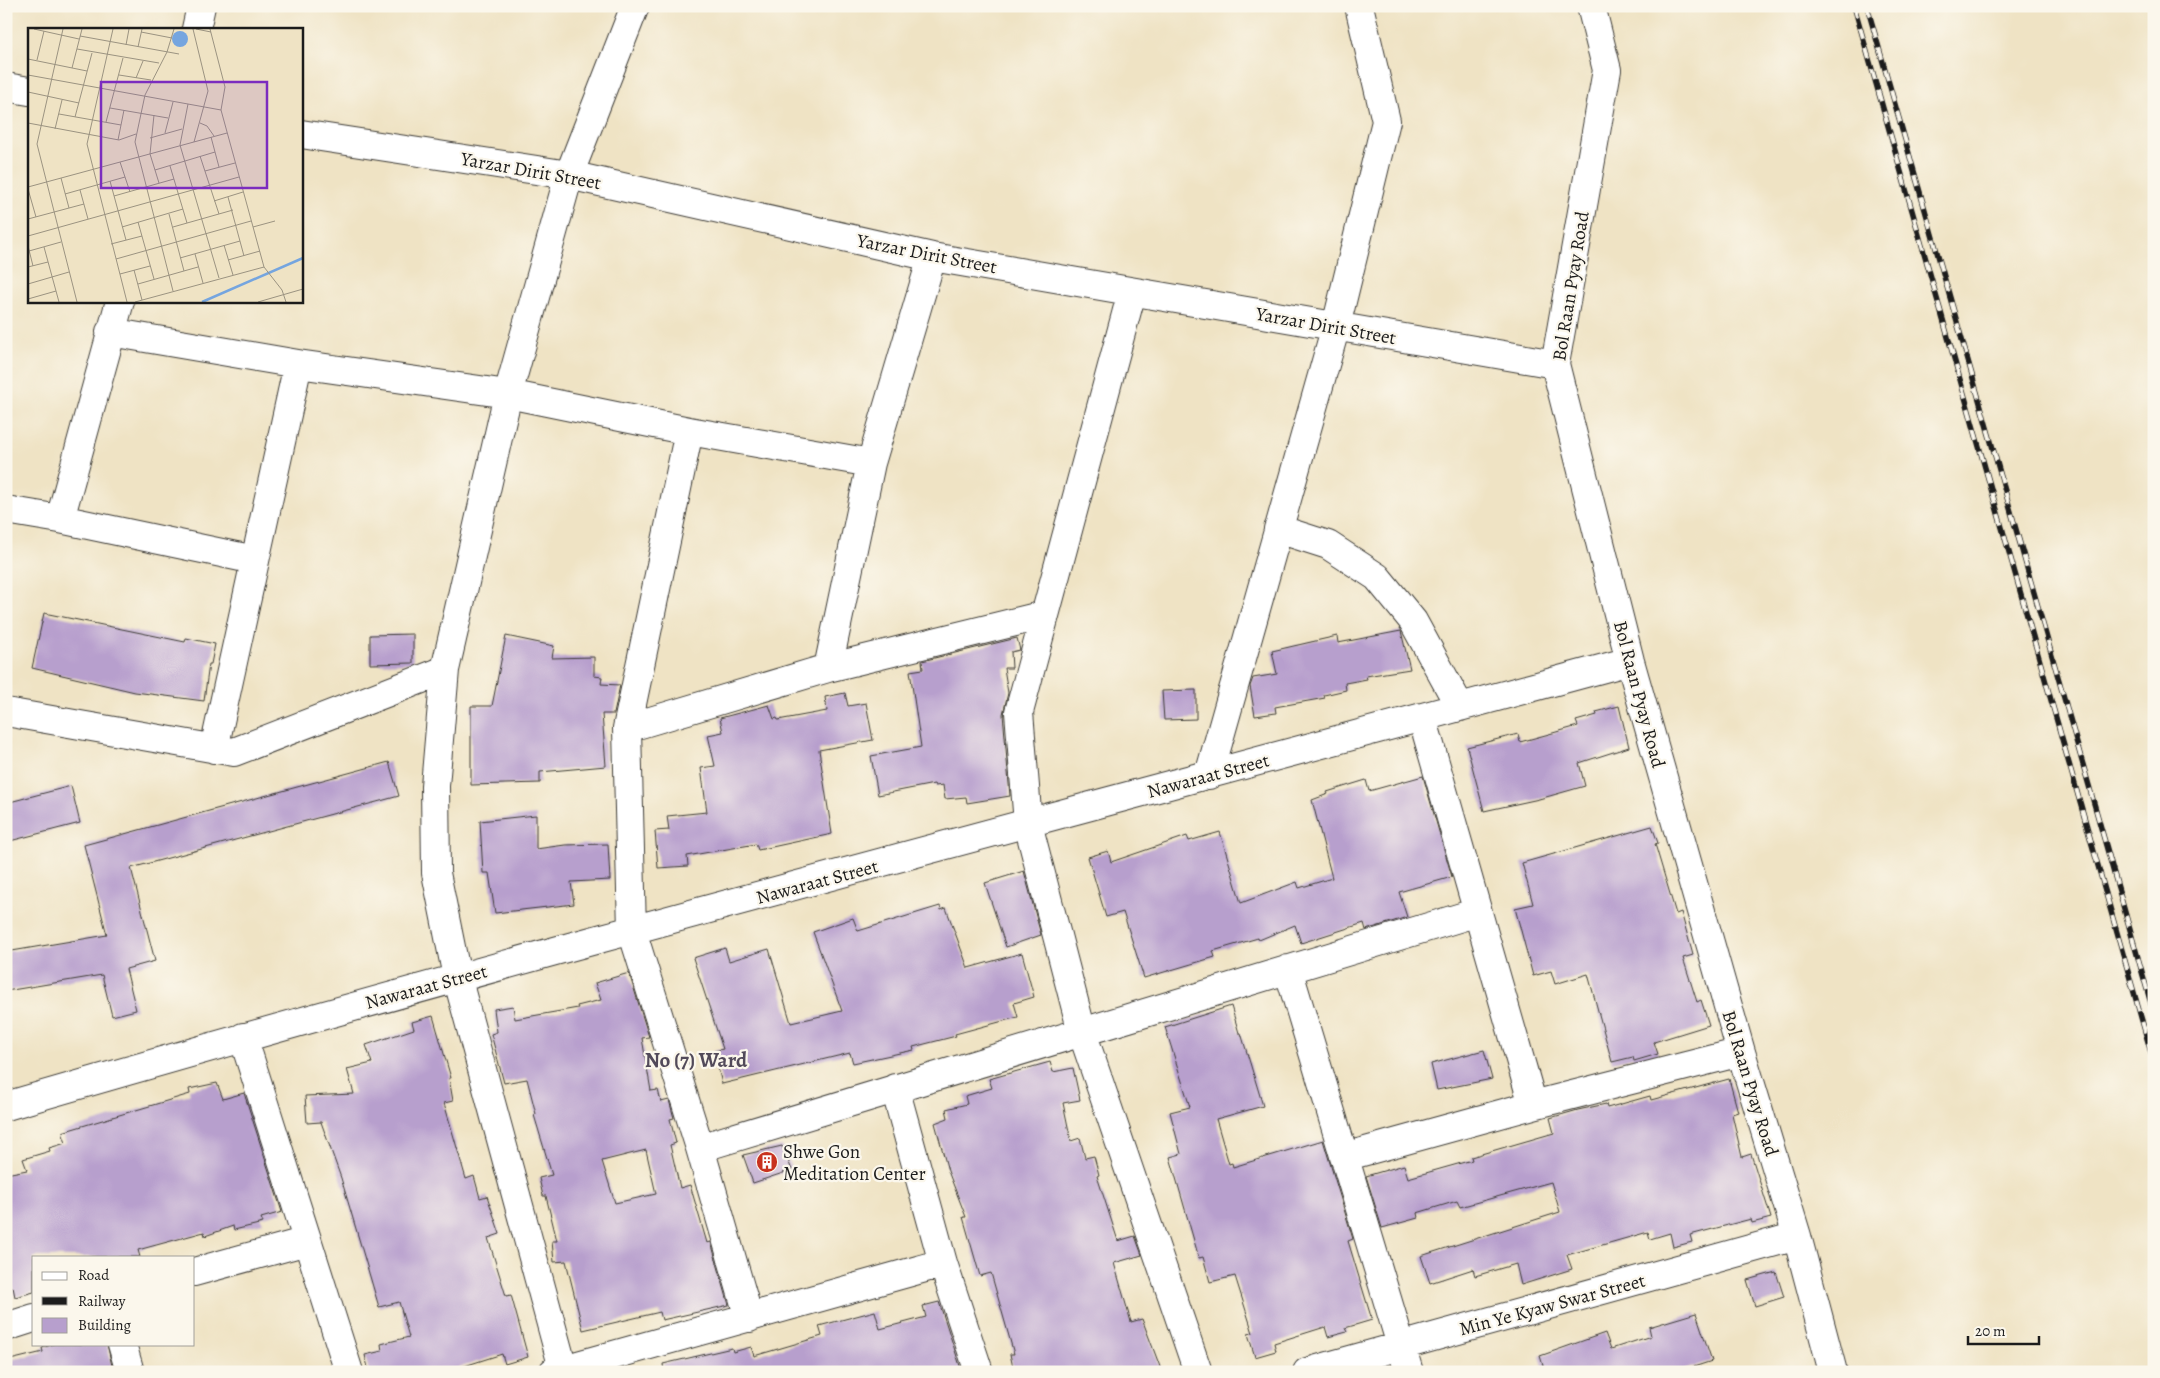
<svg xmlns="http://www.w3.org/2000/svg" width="2160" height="1378" viewBox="0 0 2160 1378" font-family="Alegreya,serif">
<rect width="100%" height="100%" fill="#fbf7ec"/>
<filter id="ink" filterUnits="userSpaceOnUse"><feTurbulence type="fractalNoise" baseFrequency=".02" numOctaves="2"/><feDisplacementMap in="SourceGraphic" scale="10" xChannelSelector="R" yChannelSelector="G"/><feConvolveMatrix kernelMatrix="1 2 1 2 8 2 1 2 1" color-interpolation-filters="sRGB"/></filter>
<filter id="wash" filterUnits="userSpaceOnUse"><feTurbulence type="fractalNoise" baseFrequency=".0096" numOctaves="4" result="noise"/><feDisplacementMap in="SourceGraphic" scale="20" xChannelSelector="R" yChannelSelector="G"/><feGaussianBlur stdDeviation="1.12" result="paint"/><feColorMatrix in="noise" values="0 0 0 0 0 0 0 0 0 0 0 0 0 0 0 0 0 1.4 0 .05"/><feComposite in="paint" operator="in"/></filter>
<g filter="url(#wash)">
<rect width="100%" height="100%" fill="#efe3c4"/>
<g id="blocks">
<!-- building -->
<path fill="#b79fcd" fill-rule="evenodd" d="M 44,613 L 185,642 L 186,638 L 215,644 L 211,664 L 209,664 L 204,701 L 135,692 L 32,668 Z
M 1401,631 L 1410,669 L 1366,676 L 1367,679 L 1345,683 L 1346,690 L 1324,695 L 1325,698 L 1275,707 L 1276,713 L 1255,716 L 1250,686 L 1253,678 L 1277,674 L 1272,651 L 1337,636 L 1338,643 Z
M 413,634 L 413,663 L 370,664 L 370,635 Z
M 506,636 L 554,646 L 552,658 L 594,657 L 594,676 L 602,677 L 601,684 L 620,685 L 614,714 L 602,714 L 606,766 L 540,772 L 540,783 L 471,785 L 471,706 L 492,706 Z
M 1017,638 L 1020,650 L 1011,652 L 1012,668 L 1004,668 L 1008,693 L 1003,714 L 1010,796 L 967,803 L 966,797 L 945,799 L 943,785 L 935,786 L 934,784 L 878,795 L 871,756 L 921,747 L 910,671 L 923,669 L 922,661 Z
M 1196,690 L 1196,719 L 1164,720 L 1162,691 Z
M 845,693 L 848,706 L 866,703 L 873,740 L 819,750 L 832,834 L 758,850 L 756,844 L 687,856 L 688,866 L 658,868 L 655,831 L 669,830 L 667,816 L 707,812 L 701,768 L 715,766 L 708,735 L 723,732 L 720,718 L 769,705 L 774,719 L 777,718 L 778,720 L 827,711 L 825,697 Z
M 1619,706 L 1629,747 L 1579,763 L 1585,786 L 1539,799 L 1484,811 L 1467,747 L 1518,734 L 1520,742 L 1578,726 L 1576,721 L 1597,715 L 1596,712 Z
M 389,762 L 399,796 L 131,868 L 155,961 L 126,969 L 136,1010 L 112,1016 L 102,975 L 6,991 L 6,952 L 107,935 L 84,845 Z
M 1423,776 L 1452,877 L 1399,892 L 1407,917 L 1366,930 L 1364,923 L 1301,943 L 1295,925 L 1259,940 L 1258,938 L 1213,951 L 1215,957 L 1144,978 L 1123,912 L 1106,917 L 1088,857 L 1108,851 L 1111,862 L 1187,836 L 1189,841 L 1220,832 L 1241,903 L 1297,882 L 1299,888 L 1332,878 L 1312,800 L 1328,794 L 1327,792 L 1366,780 L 1369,791 Z
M 71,786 L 80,823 L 6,842 L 6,803 Z
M 536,815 L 536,849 L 565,845 L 608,844 L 610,880 L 571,882 L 574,904 L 495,913 L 489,873 L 483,873 L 480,821 Z
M 1652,826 L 1658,843 L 1655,844 L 1676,914 L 1681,912 L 1693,955 L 1683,958 L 1697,1002 L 1701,1000 L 1709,1025 L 1654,1042 L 1658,1054 L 1634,1061 L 1633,1057 L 1612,1062 L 1588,974 L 1555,984 L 1551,971 L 1533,976 L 1515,908 L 1533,904 L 1522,863 Z
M 1024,871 L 1041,935 L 1006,947 L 985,883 Z
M 940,906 L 941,910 L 946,908 L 968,968 L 1022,953 L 1034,997 L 1014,1003 L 1018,1017 L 955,1034 L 956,1036 L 913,1047 L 914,1050 L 853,1063 L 850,1053 L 722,1084 L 714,1051 L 723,1049 L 693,958 L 725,948 L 729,961 L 769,949 L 791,1023 L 842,1011 L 813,932 L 853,918 L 858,931 Z
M 629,973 L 649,1037 L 642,1038 L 651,1091 L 658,1090 L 661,1102 L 669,1100 L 674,1118 L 670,1119 L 676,1143 L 670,1145 L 680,1188 L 690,1185 L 707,1243 L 711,1242 L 729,1305 L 662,1320 L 660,1312 L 583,1330 L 566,1261 L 554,1262 L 552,1241 L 557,1241 L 546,1196 L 543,1196 L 539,1178 L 552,1175 L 534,1115 L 536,1114 L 527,1079 L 504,1083 L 491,1034 L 497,1032 L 494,1009 L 513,1006 L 515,1019 L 578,1008 L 577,1006 L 601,1000 L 595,983 ZM 646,1150 L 656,1194 L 615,1203 L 602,1161 Z
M 1231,1006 L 1239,1033 L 1241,1033 L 1263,1106 L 1216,1119 L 1229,1164 L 1232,1163 L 1233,1167 L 1323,1140 L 1353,1239 L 1348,1241 L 1372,1320 L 1345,1328 L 1347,1332 L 1328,1337 L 1325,1327 L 1274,1343 L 1276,1351 L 1255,1357 L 1248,1334 L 1253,1333 L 1235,1276 L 1210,1282 L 1203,1257 L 1199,1258 L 1170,1157 L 1181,1154 L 1170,1112 L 1190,1107 L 1165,1027 Z
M 433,1016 L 451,1078 L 449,1078 L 453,1101 L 444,1103 L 466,1179 L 474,1176 L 480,1198 L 487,1196 L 500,1234 L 488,1238 L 506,1296 L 511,1295 L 528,1357 L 505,1364 L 502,1354 L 455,1369 L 456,1372 L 369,1372 L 365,1355 L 382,1351 L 381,1344 L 409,1337 L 399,1302 L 379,1307 L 341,1178 L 321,1122 L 307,1123 L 305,1096 L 354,1094 L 347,1069 L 372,1063 L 366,1045 L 414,1029 L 412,1022 Z
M 1484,1050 L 1492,1079 L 1437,1090 L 1431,1064 Z
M 1050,1062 L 1053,1072 L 1073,1068 L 1080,1100 L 1063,1103 L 1071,1141 L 1080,1138 L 1085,1158 L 1094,1156 L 1099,1175 L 1097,1176 L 1118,1241 L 1135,1236 L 1142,1255 L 1114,1263 L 1131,1322 L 1142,1319 L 1162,1372 L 1014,1372 L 1010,1354 L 1014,1354 L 991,1273 L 980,1276 L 963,1217 L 966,1217 L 948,1171 L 935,1123 L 948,1118 L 946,1109 L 967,1104 L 965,1096 L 992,1088 L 989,1079 Z
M 1729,1079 L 1738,1112 L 1732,1114 L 1742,1157 L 1751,1154 L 1771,1218 L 1752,1223 L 1751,1219 L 1690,1235 L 1692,1242 L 1673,1247 L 1670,1233 L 1650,1239 L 1648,1232 L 1567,1255 L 1572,1269 L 1521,1285 L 1516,1264 L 1475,1276 L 1473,1269 L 1430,1283 L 1421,1256 L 1560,1212 L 1551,1182 L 1460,1207 L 1457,1201 L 1417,1213 L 1418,1218 L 1382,1228 L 1366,1176 L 1404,1165 L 1408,1178 L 1472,1160 L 1471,1157 L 1554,1133 L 1550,1118 L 1578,1110 L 1606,1104 L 1607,1108 L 1650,1096 L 1651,1100 Z
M 217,1083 L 223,1099 L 244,1093 L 282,1212 L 261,1218 L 263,1223 L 234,1230 L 233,1226 L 205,1236 L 204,1232 L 138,1250 L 140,1257 L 34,1257 L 34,1292 L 15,1297 L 13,1287 L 6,1289 L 6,1174 L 27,1170 L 23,1159 L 50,1151 L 49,1148 L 66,1143 L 62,1132 L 190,1094 L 189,1089 Z
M 782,1146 L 792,1170 L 753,1183 L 743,1155 Z
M 1776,1272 L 1784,1297 L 1755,1306 L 1747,1280 Z
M 939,1302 L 962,1372 L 664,1372 L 663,1364 L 732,1348 L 733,1352 L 751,1347 L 754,1356 L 822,1336 L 819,1326 L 875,1311 L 880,1329 L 926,1317 L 923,1306 Z
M 1696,1313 L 1712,1361 L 1678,1372 L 1545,1372 L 1540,1356 L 1605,1333 L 1611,1349 L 1651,1336 L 1649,1327 Z
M 54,1344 L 107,1344 L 113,1370 L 103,1372 L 6,1372 L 6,1361 L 43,1352 L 42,1348 Z"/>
</g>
</g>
<g filter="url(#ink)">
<use href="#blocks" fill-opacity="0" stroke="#3c3a35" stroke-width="1"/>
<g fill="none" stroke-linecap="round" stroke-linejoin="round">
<!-- minor casing -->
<g stroke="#3c3a35" stroke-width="30">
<path id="minor" d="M 1591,6 L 1607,70 L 1555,364 L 1630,661 L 1741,1052 L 1797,1236 L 1833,1372
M 196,29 L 201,6
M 6,87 L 29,91
M 301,134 L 569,175 L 932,257 L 1555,364
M 1132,292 L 1019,712 L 1028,824 L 1082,1032 L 1198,1372
M 110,332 L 298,364 L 508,394 L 689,431 L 871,463
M 689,431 L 627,728 L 632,931 L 700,1148 L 749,1318
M 6,510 L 60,519 L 255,560
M 60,519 L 120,301
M 1278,529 L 1328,545 L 1377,577 L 1413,621 L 1460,707
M 828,668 L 871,463 L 932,257
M 6,712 L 234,752 L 445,670
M 1422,717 L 1533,1105
M 627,728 L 828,668 L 1044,615
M 214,749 L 298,364
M 1209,775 L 1336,326 L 1386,121 L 1359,6
M 1288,969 L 1409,1372
M 243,1037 L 349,1372
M 895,1088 L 943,1263 L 979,1372
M 6,1106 C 545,949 1088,808 1630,661
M 700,1148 L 1478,912
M 1344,1157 L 1533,1105 L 1741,1052
M 194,1272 L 307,1241
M 6,1327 L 34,1318
M 122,1344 L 130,1372
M 553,1372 L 943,1263
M 564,1372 L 457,977 L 436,873 L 435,786 L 445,670 L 508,394 L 569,175 L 635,6
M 1307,1372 L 1797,1236"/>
</g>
<!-- minor -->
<use href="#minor" stroke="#fff" stroke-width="28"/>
<!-- rail casing -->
<g stroke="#1c1c1c" stroke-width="5.5">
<path id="rail" d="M 1854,6 L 2154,1063
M 1867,6 L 2154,1014"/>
</g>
<!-- rail -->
<use href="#rail" stroke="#fbf7ec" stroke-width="4" stroke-dasharray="11" stroke-linecap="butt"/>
</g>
</g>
<!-- icons -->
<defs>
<g id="building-disc" transform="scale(1.125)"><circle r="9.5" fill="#c8321e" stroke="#fbf7ec"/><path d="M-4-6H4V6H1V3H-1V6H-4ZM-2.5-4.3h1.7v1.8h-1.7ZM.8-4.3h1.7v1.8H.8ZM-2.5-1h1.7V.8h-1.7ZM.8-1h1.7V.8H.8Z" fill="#fff"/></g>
</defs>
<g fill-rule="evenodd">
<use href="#building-disc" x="767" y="1162"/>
</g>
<g text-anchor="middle" stroke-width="4.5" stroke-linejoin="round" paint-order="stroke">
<!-- street labels -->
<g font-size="19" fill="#1c1c1c" stroke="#fbf7ec">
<text transform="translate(531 170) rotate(10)" y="7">Yarzar Dirit Street</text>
<text transform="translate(927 253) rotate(11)" y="7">Yarzar Dirit Street</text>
<text transform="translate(1570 286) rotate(-81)" y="7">Bol Raan Pyay Road</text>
<text transform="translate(1326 325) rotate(10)" y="7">Yarzar Dirit Street</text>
<text transform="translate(1640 694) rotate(75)" y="7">Bol Raan Pyay Road</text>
<text transform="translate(1208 775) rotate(-15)" y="7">Nawaraat Street</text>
<text transform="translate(817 881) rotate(-15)" y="7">Nawaraat Street</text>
<text transform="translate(426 986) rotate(-15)" y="7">Nawaraat Street</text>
<text transform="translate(1751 1083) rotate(73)" y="7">Bol Raan Pyay Road</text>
<text transform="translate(1552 1304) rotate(-15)" y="7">Min Ye Kyaw Swar Street</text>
</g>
<!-- poi labels -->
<g font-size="19" fill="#1c1c1c" stroke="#fbf7ec" text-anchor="start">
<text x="783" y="1158">Shwe Gon<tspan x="783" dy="22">Meditation Center</tspan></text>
</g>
<!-- quarter labels -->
<g font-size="21" font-weight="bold" fill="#524a5a" stroke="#fbf7ec">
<text x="696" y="1067">No (7) Ward</text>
</g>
</g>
<!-- overview -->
<g transform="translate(28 28)">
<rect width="275" height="275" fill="#efe3c4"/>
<path d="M144 11a8 8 0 1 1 16 0a8 8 0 1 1-16 0Z" fill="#75a5df"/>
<path fill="none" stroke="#75a5df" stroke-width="2.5" d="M 174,274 L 275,230"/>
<path fill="none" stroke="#9b9381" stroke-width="1" d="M 6,1 L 51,11M 35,1 L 9,116 L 49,274M 85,1 L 59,116 L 99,274M 165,1 L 180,63 L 166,114M 168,1 L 183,4M 182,1 L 197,59 L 193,82 L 236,239 L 254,262 L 258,274M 113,4 L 144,10M 52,8 L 151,26M 98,17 L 101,1M 110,19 L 114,1M 49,21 L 131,35M 0,31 L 59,43M 9,32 L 16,3M 44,40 L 54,1M 0,47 L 193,82M 91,47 L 123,52M 108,50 L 115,33M 0,64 L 51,75M 160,76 L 152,117 L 191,250M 82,80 L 140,90M 31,86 L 93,97M 126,87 L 122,126 L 131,155M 47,89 L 64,25M 78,94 L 95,30M 0,95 L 91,112 L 108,106M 172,95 L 179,98 L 186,108M 27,101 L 34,72M 137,105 L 145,74M 183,109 L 191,139M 122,110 L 154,101M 90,112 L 96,82M 172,128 L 191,186M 92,134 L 102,164M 142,138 L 159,195M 127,142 L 187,124M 177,143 L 207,135M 33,150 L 41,180M 82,153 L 98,212M 0,159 L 199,105M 0,161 L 8,189M 52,162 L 60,191M 37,166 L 97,149M 86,168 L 146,151M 200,169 L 216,228M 186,173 L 215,164M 141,186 L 156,243M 0,191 L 56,176M 110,194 L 126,251M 94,199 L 155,181M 145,199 L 205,182M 225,199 L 247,193M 0,208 L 211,149M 83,216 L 114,208M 196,217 L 205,247M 0,218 L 5,238M 16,219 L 31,274M 1,223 L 33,214M 167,226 L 175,255M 152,230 L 212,213M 88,231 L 223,193M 200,232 L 232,223M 0,239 L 20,234M 106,242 L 114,272M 92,246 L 122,238M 0,256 L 41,244M 110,256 L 170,239M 145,263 L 107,114 L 117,67 L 139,24 L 146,1M 0,271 L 28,263M 107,274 L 236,239M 230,274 L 275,261"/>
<path fill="#7b2cbf" fill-opacity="0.15" stroke="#7b2cbf" stroke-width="2.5" d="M 73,54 L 239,54 L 239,160 L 73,160 Z"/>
<rect width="275" height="275" fill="none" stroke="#1c1c1c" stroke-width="2.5"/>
</g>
<!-- margin -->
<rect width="2160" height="1378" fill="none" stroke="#fbf7ec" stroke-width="25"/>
<!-- legend -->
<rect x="32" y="1256" width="162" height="90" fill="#fbf7ec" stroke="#a29f99"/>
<rect x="42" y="1272" width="25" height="8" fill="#ffffff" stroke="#a29f99"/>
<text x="78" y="1280" font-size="15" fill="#1c1c1c">Road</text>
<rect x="42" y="1297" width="25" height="8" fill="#1c1c1c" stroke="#a29f99"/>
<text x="78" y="1306" font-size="15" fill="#1c1c1c">Railway</text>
<rect x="42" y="1318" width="25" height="15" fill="#b79fcd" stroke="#a29f99"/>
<text x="78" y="1330" font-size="15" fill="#1c1c1c">Building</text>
<!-- scale -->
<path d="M1968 1336v8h71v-8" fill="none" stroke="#1c1c1c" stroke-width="2.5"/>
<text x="1975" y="1336" font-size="15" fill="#1c1c1c" stroke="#fbf7ec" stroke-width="4" paint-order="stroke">20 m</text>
</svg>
